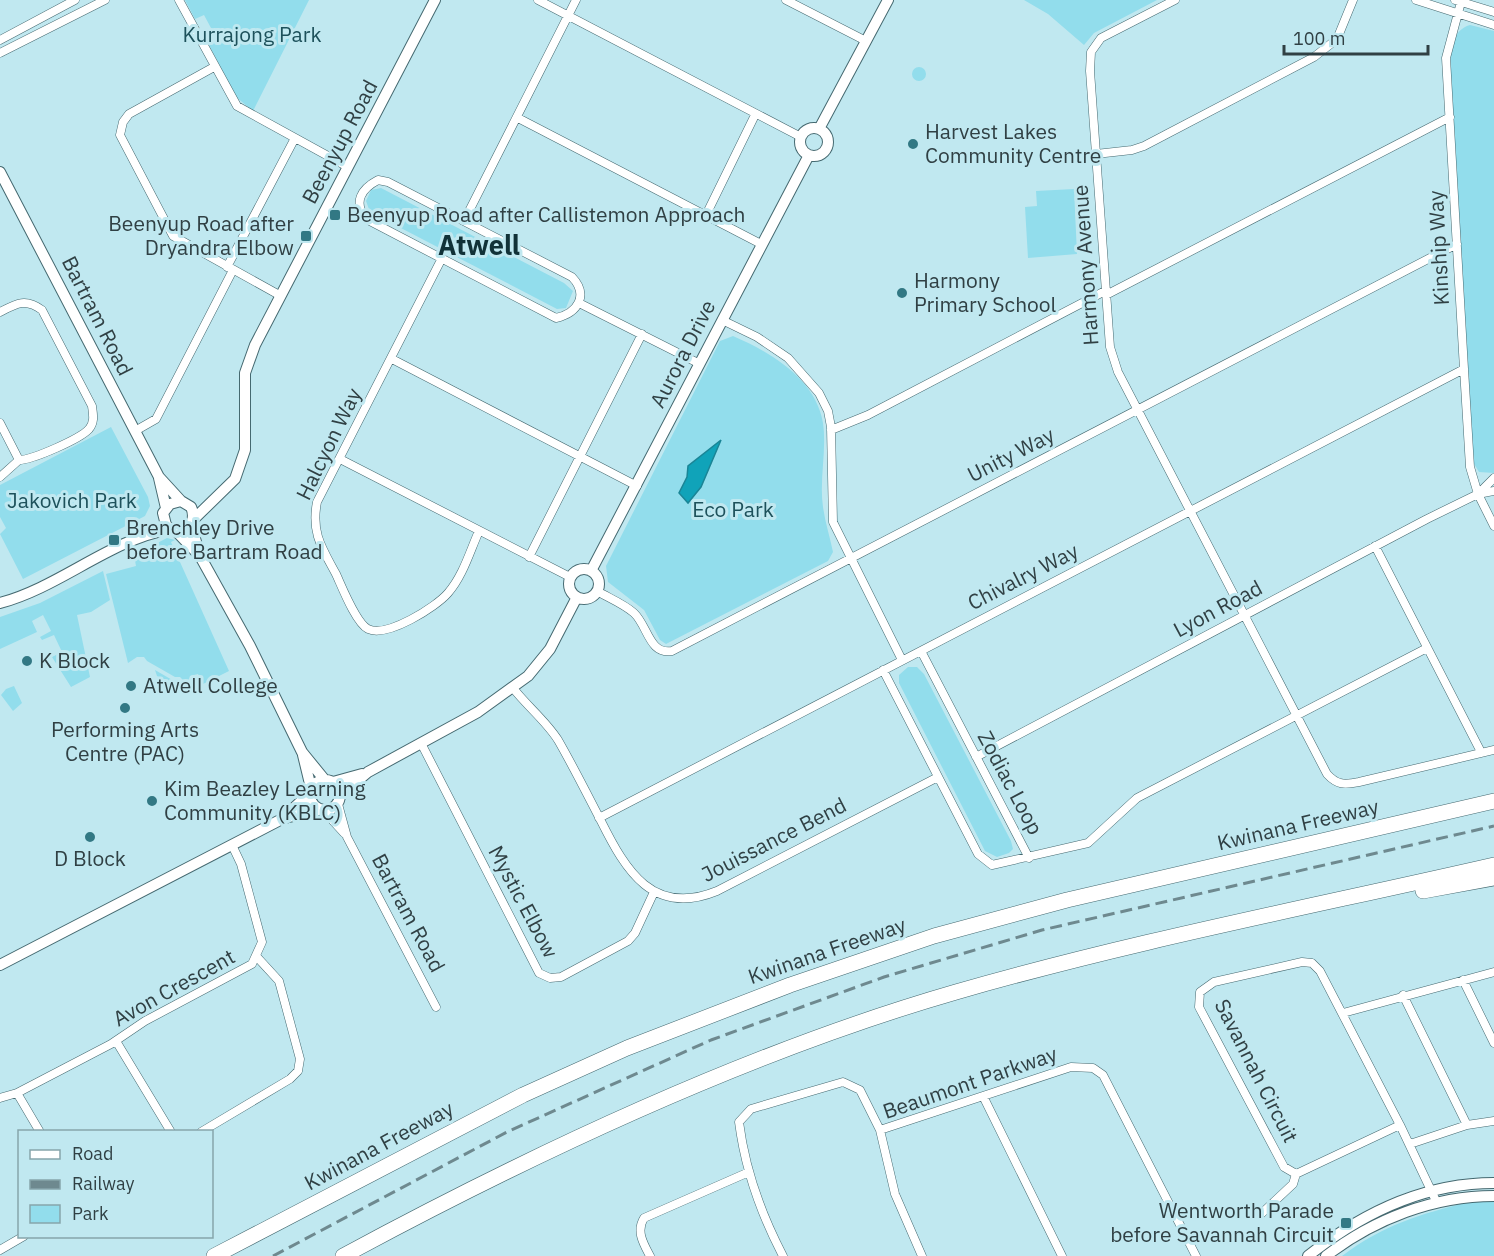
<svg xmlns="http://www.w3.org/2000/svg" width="1494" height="1256" viewBox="0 0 1494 1256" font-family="'IBM Plex Sans',sans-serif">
<rect width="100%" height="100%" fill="#c0e8f0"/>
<!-- green -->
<path fill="#92ddec" d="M 185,0 L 309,0 L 253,111 L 236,97 L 209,45 L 218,41 L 204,15 L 195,19 Z
M 1024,0 L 1157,0 L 1094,33 L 1084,45 L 1048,14 Z
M 1470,25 L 1494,31 L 1494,473 L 1479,472 L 1473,462 L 1451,73 C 1451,56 1449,31 1470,25 Z
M912 74a7 7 0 1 1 14 0a7 7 0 1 1-14 0Z
M 381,188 L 564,283 L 573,291 L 566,308 L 557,309 L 370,212 L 366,201 L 371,190 Z
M 1074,189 L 1077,254 L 1028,258 L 1025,207 L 1037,206 L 1036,191 Z
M 733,336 C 770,352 816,379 823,423 C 827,451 819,479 823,507 C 825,522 830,537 833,552 L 828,561 L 666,644 L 660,640 L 644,610 L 608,582 L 606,566 L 720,341 Z
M 111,427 L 148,497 L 150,506 L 145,516 L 23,579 L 0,534 L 6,528 L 0,517 L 0,485 Z
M 167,538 L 175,540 L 171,542 L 229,671 L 195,688 L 191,686 L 191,679 L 195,676 L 201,680 L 198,674 L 190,676 L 187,684 L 180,677 L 175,677 L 147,661 L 144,657 L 137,657 L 128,663 L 106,574 L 136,566 L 134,555 Z
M 103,571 L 110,600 L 91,612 L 77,615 L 90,677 L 71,687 L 52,657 L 62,652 L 54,635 L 42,640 L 40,637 L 51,631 L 43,615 L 32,621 L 37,632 L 0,649 L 0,617 L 40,603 Z
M 908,667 L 917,667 L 924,674 L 1011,841 L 1013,849 L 1009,853 L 997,857 L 985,851 L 899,683 L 899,675 Z
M 155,670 L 174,681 L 179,679 L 192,690 L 186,692 L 157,676 Z
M 14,686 L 22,703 L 13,711 L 1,695 L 6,689 Z
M 1469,1202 L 1494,1202 L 1494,1256 L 1342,1256 C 1383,1225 1420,1214 1469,1202 Z"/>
<!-- water -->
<path fill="#10a3b9" stroke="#1a8596" stroke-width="1.5" d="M 721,440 L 701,487 L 688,503 L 679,493 L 687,477 L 688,466 Z"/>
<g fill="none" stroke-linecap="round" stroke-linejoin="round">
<!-- minor casing -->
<g stroke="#456970" stroke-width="9">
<path id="minor" d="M 179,0 L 237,106 L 348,167
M 538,0 L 801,137
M 786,0 L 866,41
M 1175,0 L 1101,38 L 1091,52 L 1090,71 L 1110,347 L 1118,372 L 1327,774 C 1337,785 1344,785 1359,782 L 1494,750
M 1416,0 L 1494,25
M 1455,0 L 1494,12
M 1461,2 L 1446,58 L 1464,369 L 1470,467 L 1478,494 L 1494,526
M 0,40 L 75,0
M 0,53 L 105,0
M 214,67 L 129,114 L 123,122 L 120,135 L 173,236 L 281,296
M 518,118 L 761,244
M 1096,154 L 1132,150 L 1144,146 L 1314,57 L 1337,39 L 1353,0
M 378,180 L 388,182 L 572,277 C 589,295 578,313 556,318 L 366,219 C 353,202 361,189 378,180 Z
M 706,215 L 755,115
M 464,221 L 576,0
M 441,260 L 317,502 C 311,533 322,548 336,574 C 342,587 356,623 368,629 C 387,638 436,607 448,593 C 463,576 470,551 479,531
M 227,267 L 295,138
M 1106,295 L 1450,117
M 579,303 L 700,364
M 0,312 C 17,303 26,298 42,310 L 92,406 C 93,414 95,422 89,429 C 80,439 32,460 19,460
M 722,320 L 757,337 L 788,358 L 819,393 L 828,411 L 831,427 L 833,522 L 902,660
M 392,359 L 637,486
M 0,423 L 19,460 L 0,477
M 831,430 L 868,415 L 1105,291
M 135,431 L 156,419 L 233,270
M 340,459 L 570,577
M 1478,494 L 1494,478
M 1375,546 L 1481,752
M 529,557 L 642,334
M 597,591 C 609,598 624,604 634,613 C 648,626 649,655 672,651 L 1457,244
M 921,651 L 1029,858
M 883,670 L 978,854 L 992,865 L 1088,843 L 1137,798 L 1427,648
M 513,688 C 527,706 546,721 558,740 C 573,766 587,794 601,821 C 626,871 653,917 717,891 L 938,777
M 421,743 L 539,973 L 550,978 L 561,977 L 628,941 L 635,933 L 654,892
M 976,757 L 1427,519 L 1478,494 L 1494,491
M 338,804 L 347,837 L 436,1007
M 324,811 L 344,833
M 599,818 L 1464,369
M 1463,980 L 1494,1043
M 1403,995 L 1467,1125
M 1343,1013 L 1494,972
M 116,1041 L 171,1132
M 17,1093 L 40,1132
M 983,1096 L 1062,1256
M 0,1098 L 17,1093 L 111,1044 L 145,1021 L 252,964 L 262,942 L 241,864 L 232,845
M 880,1130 L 1071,1067 L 1093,1068 L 1103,1075 L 1196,1256
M 201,1132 L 290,1079 L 298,1071 L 300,1059 L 279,981 L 257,957
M 1410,1144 L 1467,1125 L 1494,1121
M 1296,1174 L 1284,1167 L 1199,1007 L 1200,992 L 1214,982 L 1302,962 L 1312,963 L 1320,971 L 1400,1125
M 1261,1214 L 1293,1184 L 1296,1174 L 1400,1125 L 1437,1203
M 0,1250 L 24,1236
M 650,1256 C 643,1243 636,1231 644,1218 L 749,1172
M 783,1256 C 761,1214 745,1169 739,1122 L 751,1109 L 843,1082 L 860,1090 L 880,1130 L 895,1194 L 922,1256"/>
</g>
<!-- tertiary casing -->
<g stroke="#456970" stroke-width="12">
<path id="tertiary" d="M800 142a14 14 0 1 1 28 0a14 14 0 1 1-28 0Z
M 819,129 L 888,0
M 0,172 L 159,477 L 181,501 L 191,507 C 199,525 180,539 166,525 L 163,513 L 170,504 L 181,501
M 159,478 L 166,508
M 194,519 L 235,479 L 245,450 L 245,373 L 255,345 L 435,0
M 191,524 L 200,556 L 250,646 L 302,752 L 324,779
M 176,531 L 198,554
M569 584a15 15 0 1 1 30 0a15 15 0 1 1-30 0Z
M 591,571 L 809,155
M 0,603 C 60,587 109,540 170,529
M 303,755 L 311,788
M310 795a15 15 0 1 1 30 0a15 15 0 1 1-30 0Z
M 333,782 L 362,774
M 341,795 L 368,772 L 478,712 L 528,676 L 550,649 L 577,597
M 285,818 L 319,810
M 0,965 L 282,819 L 310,793
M 1308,1256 C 1362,1213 1425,1183 1494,1183
M 1326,1256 C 1374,1219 1434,1196 1494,1196"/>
</g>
<!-- motorway casing -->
<g stroke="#456970" stroke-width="16">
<path id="motorway" d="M 1423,891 L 1494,878
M 214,1256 L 523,1095 L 627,1048 L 790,985 L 934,936 L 1067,900 L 1494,801
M 343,1256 C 534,1153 748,1052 956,992 C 1133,941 1315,906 1494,865"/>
</g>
<!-- minor -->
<use href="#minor" stroke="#fff" stroke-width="8"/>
<!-- tertiary -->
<use href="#tertiary" stroke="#fff" stroke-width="10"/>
<!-- motorway -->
<use href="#motorway" stroke="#fff" stroke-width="15"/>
<!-- rail -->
<path stroke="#6e898f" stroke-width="3" stroke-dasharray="12 6" stroke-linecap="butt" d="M 273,1256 L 507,1132 L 711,1040 L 884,977 L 1042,930 L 1494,826"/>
</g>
<!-- markers -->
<g fill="#327884" stroke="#c0e8f0" stroke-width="2">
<circle cx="913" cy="144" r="6"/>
<rect x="329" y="209" width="12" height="12" rx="3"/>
<rect x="300" y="230" width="12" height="12" rx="3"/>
<circle cx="902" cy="293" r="6"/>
<rect x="108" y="534" width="12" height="12" rx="3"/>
<circle cx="27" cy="661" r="6"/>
<circle cx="131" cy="686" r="6"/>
<circle cx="125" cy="708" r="6"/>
<circle cx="152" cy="801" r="6"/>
<circle cx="90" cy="837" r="6"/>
<rect x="1340" y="1217" width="12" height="12" rx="3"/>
</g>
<g text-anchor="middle" stroke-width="6" stroke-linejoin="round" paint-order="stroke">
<!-- park labels -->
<g font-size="21" fill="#1d515b" stroke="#c0e8f0">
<text x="252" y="42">Kurrajong Park</text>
<text x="72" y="508">Jakovich Park</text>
<text x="733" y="517">Eco Park</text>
</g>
<!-- poi labels -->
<g font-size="21" fill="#304044" stroke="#c0e8f0" text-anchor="start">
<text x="925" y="139">Harvest Lakes<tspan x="925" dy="24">Community Centre</tspan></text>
<text x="347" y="222">Beenyup Road after Callistemon Approach</text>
<text x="294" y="231" text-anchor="end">Beenyup Road after<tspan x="294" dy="24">Dryandra Elbow</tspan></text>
<text x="914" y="288">Harmony<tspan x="914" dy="24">Primary School</tspan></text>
<text x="126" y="535">Brenchley Drive<tspan x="126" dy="24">before Bartram Road</tspan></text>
<text x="39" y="668">K Block</text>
<text x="143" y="693">Atwell College</text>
<text x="125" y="737" text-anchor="middle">Performing Arts<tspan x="125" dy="24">Centre (PAC)</tspan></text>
<text x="164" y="796">Kim Beazley Learning<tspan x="164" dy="24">Community (KBLC)</tspan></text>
<text x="90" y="866" text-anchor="middle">D Block</text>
<text x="1334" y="1218" text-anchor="end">Wentworth Parade<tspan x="1334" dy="24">before Savannah Circuit</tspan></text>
</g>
<!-- street labels -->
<g font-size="21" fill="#304044" stroke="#c0e8f0">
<text transform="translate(340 142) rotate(-62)" y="7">Beenyup Road</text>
<text transform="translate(1439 248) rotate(-93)" y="7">Kinship Way</text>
<text transform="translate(1086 265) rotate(-94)" y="7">Harmony Avenue</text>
<text transform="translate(97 316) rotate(63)" y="7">Bartram Road</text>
<text transform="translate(683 354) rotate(-63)" y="7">Aurora Drive</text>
<text transform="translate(329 444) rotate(-64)" y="7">Halcyon Way</text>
<text transform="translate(1011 455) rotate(-27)" y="7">Unity Way</text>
<text transform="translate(1023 577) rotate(-27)" y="7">Chivalry Way</text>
<text transform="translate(1218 609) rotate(-28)" y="7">Lyon Road</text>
<text transform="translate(1010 783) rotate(62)" y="7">Zodiac Loop</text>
<text transform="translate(1298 825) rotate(-13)" y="7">Kwinana Freeway</text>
<text transform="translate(774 840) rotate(-27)" y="7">Jouissance Bend</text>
<text transform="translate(523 902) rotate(62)" y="7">Mystic Elbow</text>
<text transform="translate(408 913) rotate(62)" y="7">Bartram Road</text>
<text transform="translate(827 951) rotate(-19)" y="7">Kwinana Freeway</text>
<text transform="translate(174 988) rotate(-29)" y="7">Avon Crescent</text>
<text transform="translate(1256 1071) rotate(63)" y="7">Savannah Circuit</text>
<text transform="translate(970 1083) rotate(-19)" y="7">Beaumont Parkway</text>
<text transform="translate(379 1146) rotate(-28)" y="7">Kwinana Freeway</text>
</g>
<!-- district labels -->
<g font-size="27" font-weight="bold" fill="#113238" stroke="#c0e8f0">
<text x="479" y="255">Atwell</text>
</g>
</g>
<!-- legend -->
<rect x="18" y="1130" width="195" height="108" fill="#c0e8f0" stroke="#86a5ab" stroke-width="1.5"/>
<rect x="30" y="1150" width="30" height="9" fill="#ffffff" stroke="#86a5ab" stroke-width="1.5"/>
<text x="72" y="1160" font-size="18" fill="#304044">Road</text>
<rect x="30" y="1180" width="30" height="9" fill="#6e898f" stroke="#86a5ab" stroke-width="1.5"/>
<text x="72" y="1190" font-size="18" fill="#304044">Railway</text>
<rect x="30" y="1205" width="30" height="18" fill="#92ddec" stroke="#86a5ab" stroke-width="1.5"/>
<text x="72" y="1220" font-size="18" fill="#304044">Park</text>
<!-- scale -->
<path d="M1284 45v9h144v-9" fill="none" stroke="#304044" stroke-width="3"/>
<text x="1293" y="45" font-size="18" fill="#304044" stroke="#c0e8f0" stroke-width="4.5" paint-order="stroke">100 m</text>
</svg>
